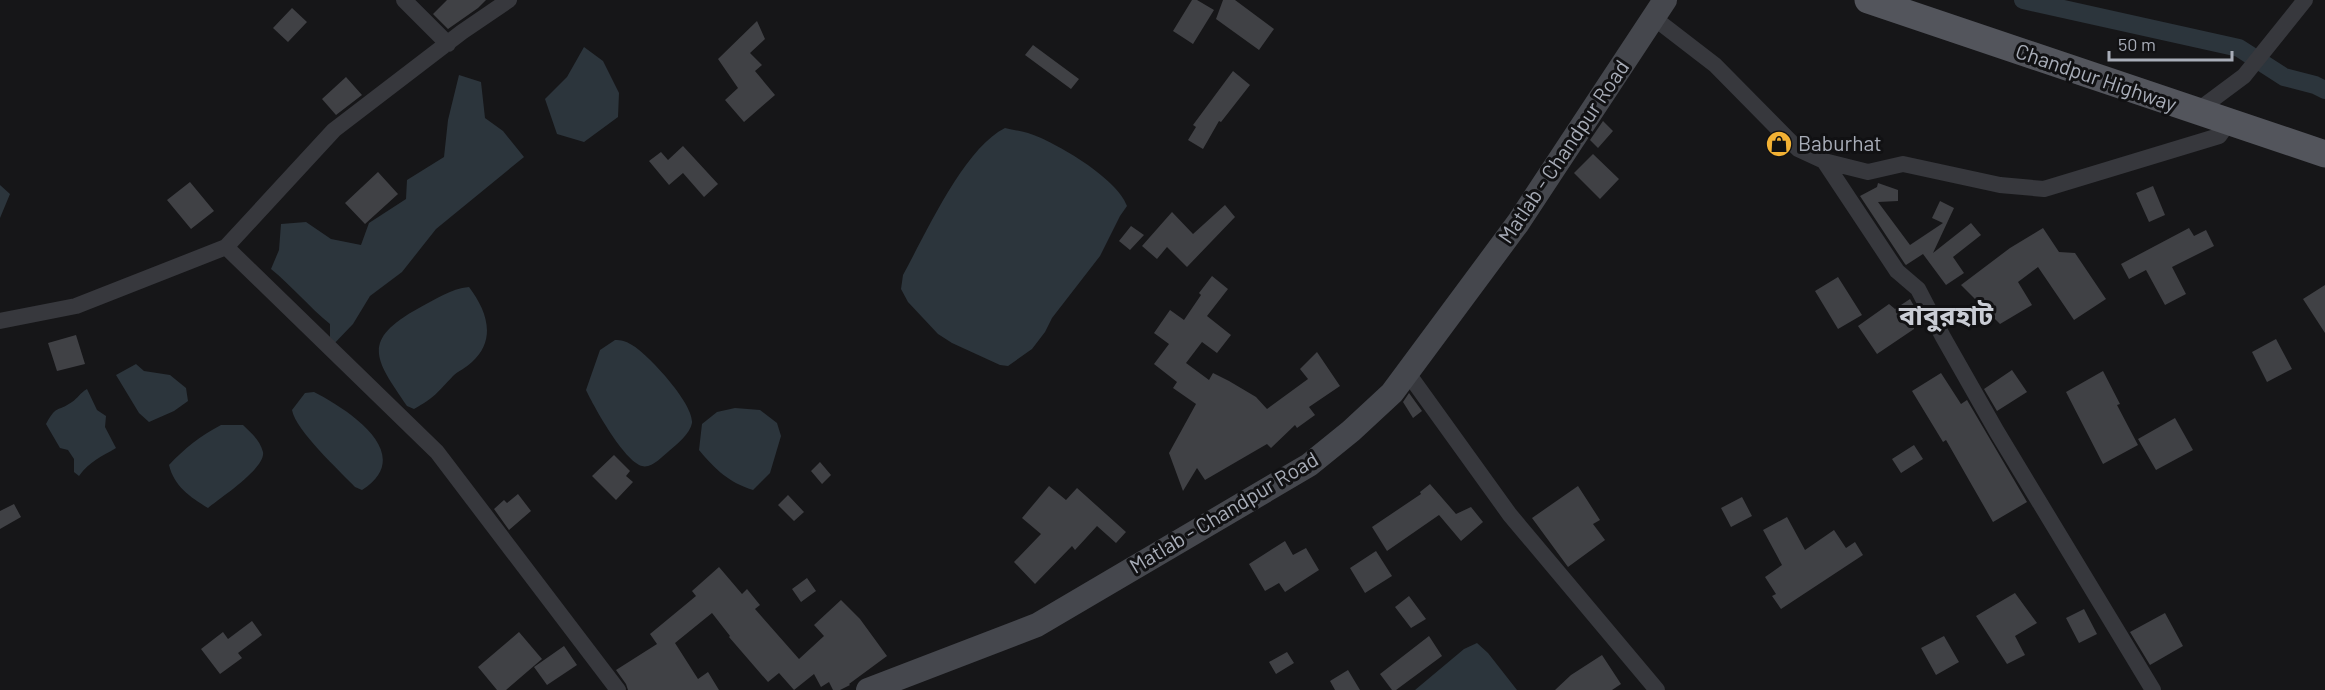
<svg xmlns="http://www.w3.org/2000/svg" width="2325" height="690" viewBox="0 0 2325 690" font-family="Barlow,'Noto Sans Bengali',sans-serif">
<rect width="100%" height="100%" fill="#161618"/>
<!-- water -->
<path fill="#2c353c" d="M 584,47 L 603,61 L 619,93 L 618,117 L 584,142 L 557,134 L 545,99 L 567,77 Z
M 459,75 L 481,82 L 485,118 L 503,131 L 524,157 L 436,229 L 402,272 L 370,296 L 353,324 L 330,348 L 330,324 C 309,307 292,286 271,269 L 279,250 L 281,224 L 306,222 L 331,239 L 361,245 L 369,223 L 406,199 L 407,180 L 444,157 L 448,120 Z
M 1005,128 C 1013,130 1021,131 1028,133 C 1056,142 1118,179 1127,206 L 1120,216 L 1100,256 L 1052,318 L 1045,332 L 1032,349 L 1008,366 L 1000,365 L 952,343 L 938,334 L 908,302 L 901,289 L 903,275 C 925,235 964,148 1005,128 Z
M 0,185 L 10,194 L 0,218 Z
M 469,287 C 487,311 497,339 472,362 C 466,368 458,371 453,376 C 438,392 434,398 414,409 L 407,406 C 376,360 359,341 419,308 C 436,299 450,289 469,287 Z
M 615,340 C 621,340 626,341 632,345 C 648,354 694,404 692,423 C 690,434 677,444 669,451 C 663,456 651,469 642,466 C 624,461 594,407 586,390 L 600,350 Z
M 136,364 L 144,371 L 170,375 L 186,388 L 188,401 L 174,411 L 149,422 L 139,413 L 116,375 Z
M 87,389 L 97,410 L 106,416 L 105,427 L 116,448 C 101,457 90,461 79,476 L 74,472 L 74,459 L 68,450 L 60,448 L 46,424 C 57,404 56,413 72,402 C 78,398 80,393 87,389 Z
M 314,392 C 347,409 418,454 362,490 L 355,487 C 339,470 296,431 292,410 L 305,393 Z
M 735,408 L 760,410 L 777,423 L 781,436 L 770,473 L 753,490 C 728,482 716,470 699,450 L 702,424 L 717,412 Z
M 221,425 L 243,425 C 251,433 260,440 263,452 C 266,468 220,498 208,508 C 190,497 174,486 169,465 C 185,448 200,436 221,425 Z
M 1477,643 L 1488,653 L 1517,690 L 1415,690 L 1464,649 Z"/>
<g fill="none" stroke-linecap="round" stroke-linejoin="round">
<!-- canal -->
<path stroke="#2c353c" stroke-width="18" d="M 2023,0 L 2239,48 L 2284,77 L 2315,85 L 2325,90"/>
</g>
<!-- building -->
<path fill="#404145" d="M 447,0 L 486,0 L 478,8 L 448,29 L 433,14 Z
M 1192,0 L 1197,0 L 1214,10 L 1193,44 L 1173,31 Z
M 1223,0 L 1235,0 L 1274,29 L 1259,50 L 1216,19 Z
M 292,8 L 307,22 L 288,42 L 273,28 Z
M 757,21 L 765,39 L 750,53 L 762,65 L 755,71 L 775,95 L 744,122 L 725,100 L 738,88 L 718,59 Z
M 1033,45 L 1079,79 L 1071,89 L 1025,55 Z
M 1233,71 L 1250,85 L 1221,122 L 1219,121 L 1203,149 L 1188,140 L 1196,127 L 1193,125 Z
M 346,77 L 362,95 L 336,115 L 322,99 Z
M 1603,121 L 1613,131 L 1598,148 L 1590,140 Z
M 683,146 L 718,184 L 704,197 L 683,173 L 669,185 L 649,161 L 661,152 L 668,160 Z
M 1593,154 L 1619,179 L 1600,199 L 1574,173 Z
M 378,172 L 398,194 L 365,224 L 345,203 Z
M 190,182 L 214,211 L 191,229 L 167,200 Z
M 1878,183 L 1898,190 L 1898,201 L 1878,202 L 1910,245 L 1943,223 L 1932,218 L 1940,201 L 1954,208 L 1933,253 L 1971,223 L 1981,235 L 1953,257 L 1964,273 L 1946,285 L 1923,254 L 1906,265 L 1905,264 L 1860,196 L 1877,187 Z
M 2153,186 L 2165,215 L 2149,222 L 2136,193 Z
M 1225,205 L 1235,217 L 1187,267 L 1167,247 L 1157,259 L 1142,246 L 1172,212 L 1193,234 Z
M 1131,226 L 1144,235 L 1130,250 L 1119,241 Z
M 2043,228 L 2059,252 L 2075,253 L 2106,299 L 2074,320 L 2038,267 L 2018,282 L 2032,305 L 2000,324 L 1961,285 L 2010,248 Z
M 2189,228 L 2194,236 L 2206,230 L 2214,246 L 2172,267 L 2186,294 L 2165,305 L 2146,270 L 2129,279 L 2121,264 Z
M 1212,276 L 1228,289 L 1207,316 L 1231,335 L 1217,353 L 1202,342 L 1186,363 L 1209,380 L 1213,373 L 1229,381 L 1256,397 L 1267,409 L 1308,379 L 1300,369 L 1317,352 L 1340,386 L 1309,407 L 1315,415 L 1297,428 L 1295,425 L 1271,448 L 1267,444 L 1205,480 L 1197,468 L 1183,491 L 1169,453 L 1196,404 L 1173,388 L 1177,382 L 1154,364 L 1169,344 L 1154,333 L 1170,310 L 1184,320 L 1201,295 L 1199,293 Z
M 1838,277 L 1862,315 L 1838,329 L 1815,291 Z
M 2325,285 L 2325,333 L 2303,299 Z
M 1910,299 L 1914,306 L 1914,329 L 1877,354 L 1858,326 L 1889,304 L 1895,309 Z
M 76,335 L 85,364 L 57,371 L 48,343 Z
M 2276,339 L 2292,369 L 2267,382 L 2252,352 Z
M 2012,370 L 2027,392 L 1997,411 L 1984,389 Z
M 2103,371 L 2120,404 L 2117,405 L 2138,445 L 2103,464 L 2066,392 Z
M 1941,373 L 1961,404 L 1967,400 L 2027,502 L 1993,522 L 1946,440 L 1943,442 L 1912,391 Z
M 1409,393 L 1422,411 L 1413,418 L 1403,402 Z
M 2175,418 L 2193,450 L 2156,470 L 2138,439 Z
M 1914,445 L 1923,459 L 1901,473 L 1892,459 Z
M 614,455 L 630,471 L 626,476 L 633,482 L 616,500 L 592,476 Z
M 820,462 L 831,475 L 822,484 L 811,471 Z
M 1430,484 L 1456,514 L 1471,507 L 1483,522 L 1461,541 L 1439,515 L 1387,551 L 1372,527 L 1421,494 L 1420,492 Z
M 1049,486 L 1066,500 L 1077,488 L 1126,532 L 1116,543 L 1097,526 L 1075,550 L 1072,546 L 1035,584 L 1014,562 L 1041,534 L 1022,518 Z
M 1578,486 L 1600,520 L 1593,524 L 1605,540 L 1568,567 L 1532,518 Z
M 518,494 L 531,511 L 509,530 L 494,509 L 504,500 L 507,503 Z
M 788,495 L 804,512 L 794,521 L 778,505 Z
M 1742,497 L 1752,516 L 1731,527 L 1721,508 Z
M 14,504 L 21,517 L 0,529 L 0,511 Z
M 1787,517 L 1805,550 L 1834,530 L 1846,548 L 1855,542 L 1863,555 L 1781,609 L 1772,596 L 1776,594 L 1765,577 L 1782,565 L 1763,530 Z
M 1285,541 L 1293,555 L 1306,548 L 1319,570 L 1285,592 L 1279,583 L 1265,591 L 1249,564 Z
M 1376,551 L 1392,576 L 1365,593 L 1350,568 Z
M 719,567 L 742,594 L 747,589 L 760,605 L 755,609 L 799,659 L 824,636 L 814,625 L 841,600 L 860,619 L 887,656 L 849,684 L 850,685 L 840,690 L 833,690 L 829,682 L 821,687 L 814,674 L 794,690 L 779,673 L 768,682 L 729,637 L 730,636 L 712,613 L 675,643 L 698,679 L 708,672 L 719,690 L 628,690 L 626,684 L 616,670 L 657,644 L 650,634 L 696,596 L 692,591 Z
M 807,578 L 816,591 L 801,602 L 792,589 Z
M 2015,593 L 2037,623 L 2015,636 L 2025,655 L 2007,664 L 1976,616 Z
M 1409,596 L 1426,619 L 1411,628 L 1395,607 Z
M 2084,609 L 2097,634 L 2079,643 L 2066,618 Z
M 2165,613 L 2183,646 L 2150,665 L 2130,632 Z
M 252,621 L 262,635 L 238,653 L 242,658 L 220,674 L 201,649 L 223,632 L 228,639 Z
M 519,632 L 542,659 L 506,690 L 497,690 L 478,667 Z
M 1429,636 L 1442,656 L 1396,690 L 1392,690 L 1380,674 Z
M 1944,636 L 1959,662 L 1936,675 L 1921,648 Z
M 564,646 L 577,665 L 547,685 L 534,667 Z
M 1287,652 L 1294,663 L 1276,674 L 1269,662 Z
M 1602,655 L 1621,684 L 1612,690 L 1555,690 L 1571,675 Z
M 1348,670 L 1360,690 L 1335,690 L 1330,681 Z"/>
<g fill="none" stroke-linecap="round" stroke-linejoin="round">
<!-- street -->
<path stroke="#37383d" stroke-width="16" d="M 404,0 L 448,44
M 1654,18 L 1715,65 L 1798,149 L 1824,161 L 1868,172 L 1903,164 L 2000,185 L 2044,189 L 2219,136 L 2229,122
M 2197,111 L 2244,76 L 2305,0
M 1824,161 L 1897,271 L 1918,289 L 1943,337 L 1997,432 L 2153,690
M 226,247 L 437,452 L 618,690
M 0,321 L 76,306 L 226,247 L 334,130 L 462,32 L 509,0
M 1407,372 L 1510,515 L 1657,690"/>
<!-- secondary -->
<path stroke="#45474d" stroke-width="24" d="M 868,690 L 1037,625 L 1309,465 L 1351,431 L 1392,393 L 1518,223 L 1665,0"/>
<!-- primary -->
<path stroke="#53555c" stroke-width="27" d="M 1868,0 L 2325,154"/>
</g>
<!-- icons -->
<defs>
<g id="shop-disc" transform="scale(1.35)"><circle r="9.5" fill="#f2b134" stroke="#111113"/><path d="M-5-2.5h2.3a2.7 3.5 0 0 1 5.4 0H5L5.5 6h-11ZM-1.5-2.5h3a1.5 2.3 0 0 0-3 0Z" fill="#111"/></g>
</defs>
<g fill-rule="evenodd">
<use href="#shop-disc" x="1779" y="144"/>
</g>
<g text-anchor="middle" stroke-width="6" stroke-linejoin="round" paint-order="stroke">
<!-- street labels -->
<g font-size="21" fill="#a8adb8" stroke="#111113">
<text transform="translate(2096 78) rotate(19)" y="7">Chandpur Highway</text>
<text transform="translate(1564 152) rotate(-56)" y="7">Matlab - Chandpur Road</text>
<text transform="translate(1224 513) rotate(-31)" y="7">Matlab - Chandpur Road</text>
</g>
<!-- poi labels -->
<g font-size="21" fill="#a8adb8" stroke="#111113" text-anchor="start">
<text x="1798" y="151">Baburhat</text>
</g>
<!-- district labels -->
<g font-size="27" font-weight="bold" fill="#c9ccd4" stroke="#111113">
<text x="1946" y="325">বাবুরহাট</text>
</g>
</g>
<!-- scale -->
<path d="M2109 51v9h123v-9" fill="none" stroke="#a8adb8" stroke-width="3"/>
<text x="2118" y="51" font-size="18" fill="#a8adb8" stroke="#111113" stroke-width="4.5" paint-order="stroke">50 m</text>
</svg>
